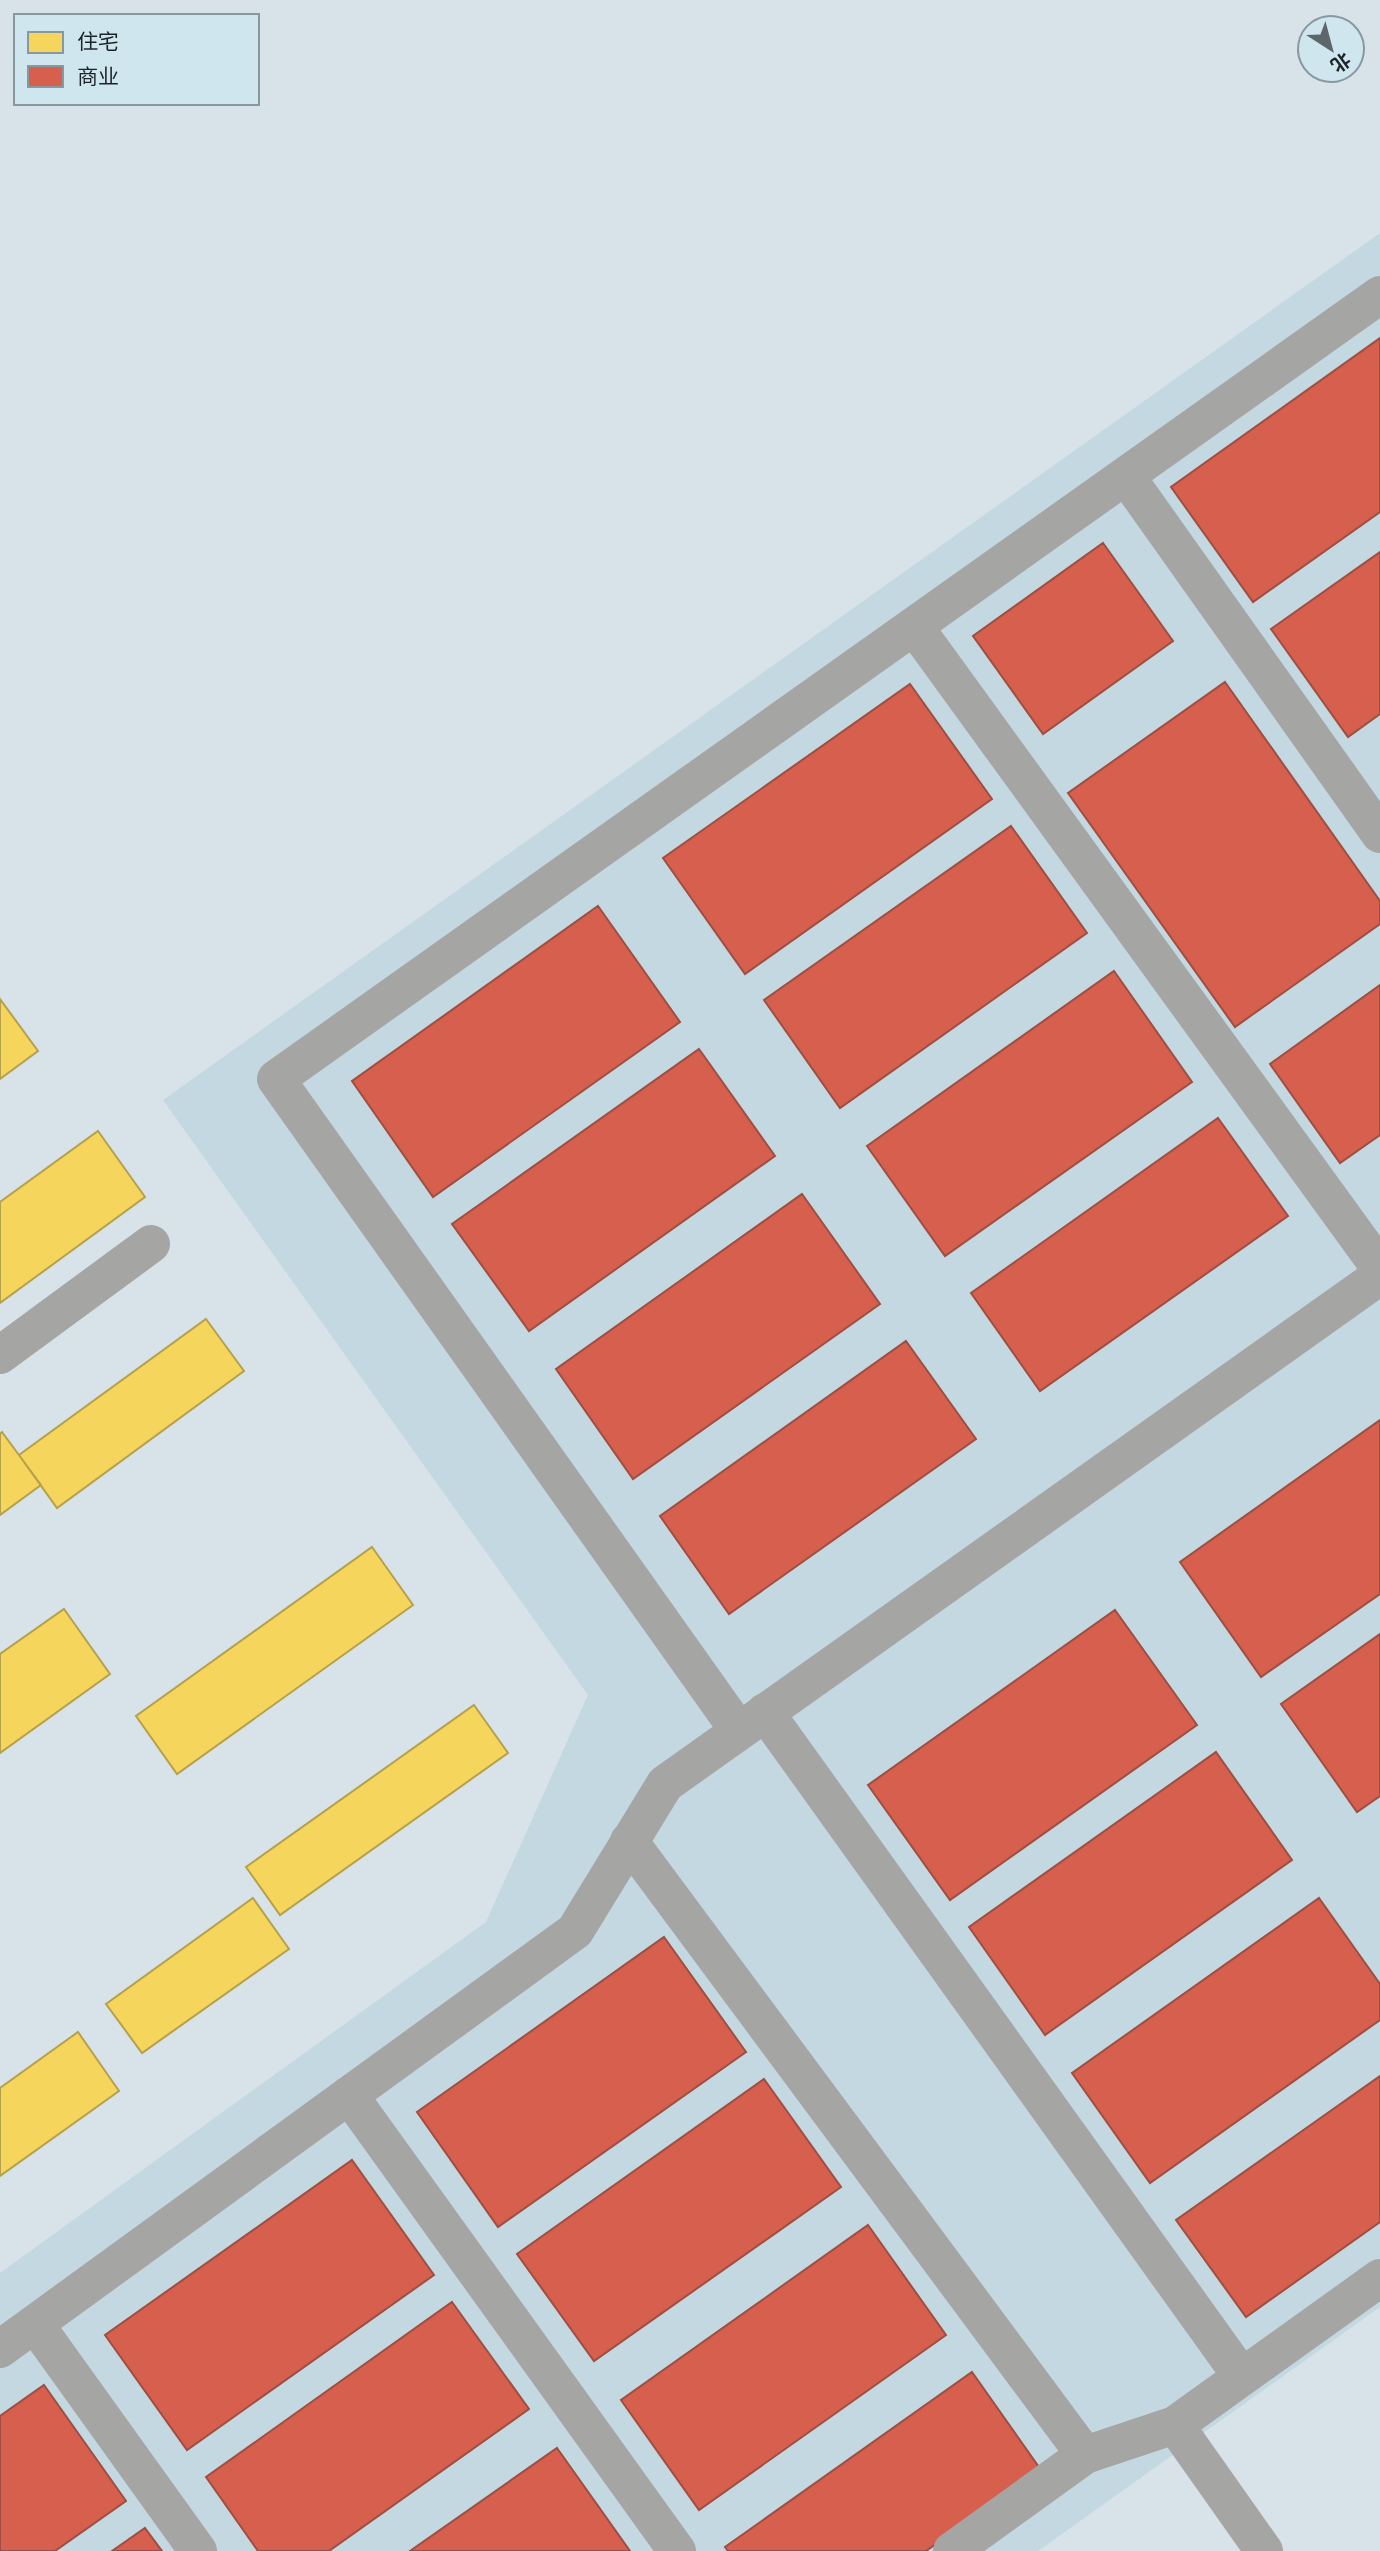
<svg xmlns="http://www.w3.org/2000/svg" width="1380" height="2551" viewBox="0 0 1380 2551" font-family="Ubuntu,'Noto Sans SC',sans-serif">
<rect width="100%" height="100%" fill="#d7e3e8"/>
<!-- built -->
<path fill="#c3d8e1" d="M 1380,233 L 1380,2307 L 1038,2551 L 0,2551 L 0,2273 L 486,1922 L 588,1695 L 163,1100 Z"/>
<!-- homes -->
<path fill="#f6d55c" stroke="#b5a04c" stroke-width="2" d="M 0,999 L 38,1051 L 0,1079 Z
M 98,1131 L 145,1197 L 0,1303 L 0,1202 Z
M 206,1319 L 244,1371 L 57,1508 L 19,1455 Z
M 2,1432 L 41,1485 L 0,1515 L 0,1434 Z
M 372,1547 L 413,1605 L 177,1774 L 136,1716 Z
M 64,1609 L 110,1674 L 0,1753 L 0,1654 Z
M 474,1705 L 508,1753 L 280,1915 L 246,1867 Z
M 253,1898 L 289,1949 L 142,2053 L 106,2004 Z
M 78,2032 L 119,2091 L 0,2176 L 0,2088 Z"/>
<!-- shops -->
<path fill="#d6604d" stroke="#9e4e42" stroke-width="2" d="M 1380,338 L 1380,512 L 1253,602 L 1171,487 Z
M 1103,543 L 1173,641 L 1043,734 L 973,636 Z
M 1380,552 L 1380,714 L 1348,737 L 1271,629 Z
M 1225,682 L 1380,901 L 1380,924 L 1235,1027 L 1068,793 Z
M 910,684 L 992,799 L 745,974 L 663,858 Z
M 1011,826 L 1087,933 L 840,1108 L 764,1000 Z
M 598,906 L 680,1022 L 433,1197 L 352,1081 Z
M 1114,971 L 1192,1082 L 945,1256 L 867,1146 Z
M 1380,985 L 1380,1135 L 1340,1163 L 1270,1064 Z
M 699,1049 L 775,1156 L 529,1331 L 452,1224 Z
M 1218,1118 L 1288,1216 L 1040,1391 L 971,1293 Z
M 802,1194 L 880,1304 L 633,1479 L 556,1369 Z
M 906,1341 L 976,1439 L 729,1614 L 660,1516 Z
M 1380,1420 L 1380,1594 L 1261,1677 L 1180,1562 Z
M 1115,1610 L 1197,1725 L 950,1900 L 868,1785 Z
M 1380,1634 L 1380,1796 L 1357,1812 L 1281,1704 Z
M 1216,1752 L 1292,1860 L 1045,2035 L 969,1927 Z
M 1319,1898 L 1380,1984 L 1380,2020 L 1150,2183 L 1072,2073 Z
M 664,1937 L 746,2052 L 498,2227 L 417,2112 Z
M 1380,2076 L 1380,2222 L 1246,2317 L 1176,2220 Z
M 764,2079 L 841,2187 L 594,2361 L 517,2254 Z
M 352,2160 L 434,2275 L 187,2450 L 105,2335 Z
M 868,2225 L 946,2335 L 699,2510 L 621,2400 Z
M 452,2302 L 529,2409 L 329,2551 L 258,2551 L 206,2477 Z
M 972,2372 L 1041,2470 L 926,2551 L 728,2551 L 725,2547 Z
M 44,2385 L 126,2501 L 55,2551 L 0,2551 L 0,2416 Z
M 557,2448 L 630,2551 L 410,2551 Z
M 145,2528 L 162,2551 L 112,2551 Z"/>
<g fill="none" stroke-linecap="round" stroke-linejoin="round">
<!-- minor -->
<path stroke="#a5a5a4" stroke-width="38" d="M 1126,476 L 1380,834
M 914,626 L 1380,1268
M 0,1355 L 151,1244
M 765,1712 L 1242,2377
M 739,1731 L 276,1079 L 1380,295
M 629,1841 L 1085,2455 L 1175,2425
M 349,2095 L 677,2551
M 35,2324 L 198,2551
M 0,2349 L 575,1931 L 665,1784 L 1380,1276
M 952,2551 L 1085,2455
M 1264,2551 L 1175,2425 L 1380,2278"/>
</g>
<!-- legend -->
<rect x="14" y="14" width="245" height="91" fill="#d0e6ef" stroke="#88989f" stroke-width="2"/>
<rect x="28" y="32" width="35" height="21" fill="#f6d55c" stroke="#88989f" stroke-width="2"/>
<text x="77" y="49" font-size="21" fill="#1c2428">住宅</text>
<rect x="28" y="66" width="35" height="21" fill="#d6604d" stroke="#88989f" stroke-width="2"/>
<text x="77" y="84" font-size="21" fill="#1c2428">商业</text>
<!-- north arrow -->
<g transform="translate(1331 49) rotate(144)"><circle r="33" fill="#d0e6ef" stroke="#88989f" stroke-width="2"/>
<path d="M0-5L12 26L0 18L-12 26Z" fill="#5d676b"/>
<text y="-10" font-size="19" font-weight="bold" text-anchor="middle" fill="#1c2428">北</text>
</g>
</svg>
